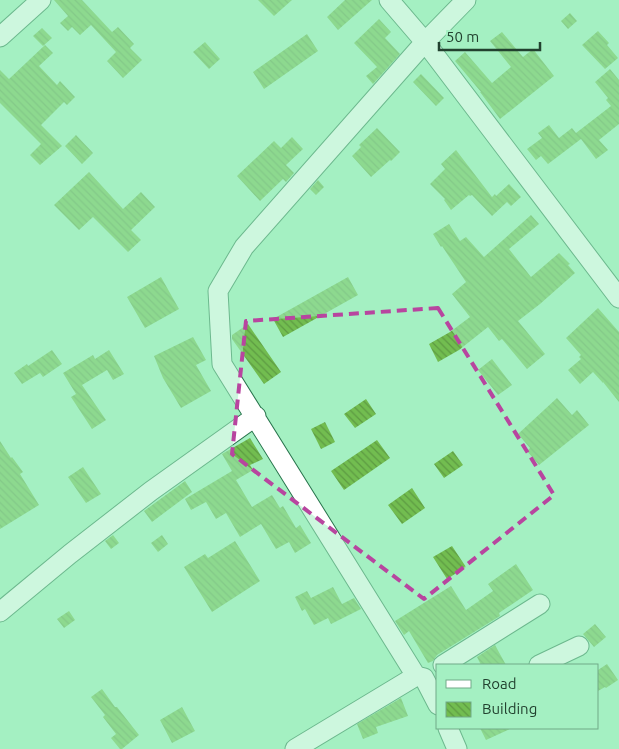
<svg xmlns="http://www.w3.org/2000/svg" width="619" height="749" viewBox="0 0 619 749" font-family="Ubuntu,sans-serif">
<defs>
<pattern id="building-back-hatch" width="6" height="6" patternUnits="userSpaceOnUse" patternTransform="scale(1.25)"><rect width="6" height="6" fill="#72bd50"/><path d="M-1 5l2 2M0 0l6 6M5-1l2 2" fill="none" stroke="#5d9b43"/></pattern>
</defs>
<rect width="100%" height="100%" fill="#a4f0c2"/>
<!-- building -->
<path fill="url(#building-back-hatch)" d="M 54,0 L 82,0 L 112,32 L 118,27 L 134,44 L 130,48 L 142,60 L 123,78 L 107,61 L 116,52 L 91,25 L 80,35 L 72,27 L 68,31 L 60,23 L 68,16 Z
M 258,0 L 292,0 L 274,16 Z
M 345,0 L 372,0 L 338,30 L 327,17 Z
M 570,13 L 577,21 L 568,29 L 561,21 Z
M 379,19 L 391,32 L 385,38 L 400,54 L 373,84 L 366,76 L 377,67 L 354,43 Z
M 42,28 L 52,38 L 43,46 L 33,36 Z
M 598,31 L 609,43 L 607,45 L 618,58 L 605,69 L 582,45 Z
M 502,32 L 523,57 L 533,49 L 554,76 L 500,119 L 480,92 L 481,92 L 455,61 L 465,52 L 492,83 L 511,67 L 490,41 Z
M 307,34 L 318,51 L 264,89 L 253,72 Z
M 205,42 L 220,59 L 209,69 L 193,52 Z
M 45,45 L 53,53 L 39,66 L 57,85 L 60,81 L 75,97 L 67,105 L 64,102 L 41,125 L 62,146 L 40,165 L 30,155 L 41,144 L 0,103 L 0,70 L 9,79 Z
M 610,69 L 619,80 L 619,124 L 599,140 L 608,150 L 596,159 L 581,139 L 548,164 L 541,156 L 536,160 L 527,149 L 542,138 L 538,133 L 549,125 L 559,138 L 572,128 L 576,133 L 611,106 L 606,100 L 608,98 L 595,82 Z
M 421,74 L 444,98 L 436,106 L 413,82 Z
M 377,128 L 400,152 L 391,161 L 390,160 L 371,177 L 352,156 L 361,147 L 359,145 Z
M 76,135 L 93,153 L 82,164 L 65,146 Z
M 292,137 L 303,149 L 286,165 L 294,173 L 286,182 L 283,179 L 260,201 L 237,176 L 274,141 L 281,148 Z
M 456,150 L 492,197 L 495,194 L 496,196 L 509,184 L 521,197 L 511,206 L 507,202 L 492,216 L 472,195 L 470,196 L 469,195 L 451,210 L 444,200 L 445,199 L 430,184 L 445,169 L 441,164 Z
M 89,172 L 123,209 L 141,192 L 155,207 L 131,230 L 141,240 L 128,252 L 93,217 L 79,230 L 54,205 Z
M 318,180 L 324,187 L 316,195 L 310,189 Z
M 531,215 L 539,224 L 509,249 L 531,277 L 559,253 L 570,264 L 568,265 L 575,273 L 540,304 L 518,321 L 545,354 L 527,369 L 502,339 L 499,341 L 488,327 L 459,350 L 438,362 L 429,344 L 450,332 L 470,317 L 452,294 L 466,282 L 442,246 L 441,247 L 433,234 L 449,224 L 460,241 L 466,237 L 484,257 Z
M 161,277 L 179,309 L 145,328 L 127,297 Z
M 348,277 L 358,295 L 283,337 L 273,319 Z
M 598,308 L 619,332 L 619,402 L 603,382 L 603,383 L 593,372 L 580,384 L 568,370 L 581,359 L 579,357 L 581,355 L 566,338 Z
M 248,324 L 281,372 L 264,384 L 232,339 L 232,335 Z
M 193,337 L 206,360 L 196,365 L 211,391 L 181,408 L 163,378 L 154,356 Z
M 52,350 L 62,364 L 43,377 L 40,373 L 22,384 L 14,373 L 27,364 L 28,366 Z
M 109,350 L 124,374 L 113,380 L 107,370 L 82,385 L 106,420 L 92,429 L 71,397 L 76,394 L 63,373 L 93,355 L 95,359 Z
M 492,359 L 512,385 L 498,395 L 478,370 Z
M 557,398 L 572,415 L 577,410 L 589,425 L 539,465 L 527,451 L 530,448 L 518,434 Z
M 366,399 L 376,414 L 355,428 L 344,414 Z
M 325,422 L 335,442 L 321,449 L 311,429 Z
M 250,438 L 263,459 L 250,465 L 253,470 L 236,480 L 252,507 L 272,495 L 280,508 L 283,506 L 296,528 L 300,525 L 311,543 L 295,553 L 289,542 L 276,549 L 261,524 L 240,537 L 226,513 L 216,519 L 206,502 L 191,510 L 185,499 L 232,471 L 222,454 Z
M 377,440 L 390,458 L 344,490 L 331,471 Z
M 0,441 L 11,458 L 12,457 L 23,472 L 20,474 L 39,505 L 0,529 Z
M 453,451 L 463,465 L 444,478 L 434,464 Z
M 83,467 L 101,494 L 86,503 L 68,477 Z
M 185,481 L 192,492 L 152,522 L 144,511 Z
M 412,488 L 425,508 L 402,524 L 388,505 Z
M 113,535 L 119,543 L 111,549 L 105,541 Z
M 162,535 L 168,544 L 158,552 L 151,543 Z
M 235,541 L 260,581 L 212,612 L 184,567 L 205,554 L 208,558 Z
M 452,546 L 466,567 L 447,579 L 433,557 Z
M 516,564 L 533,590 L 499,613 L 500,616 L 437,655 L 433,661 L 428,663 L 409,631 L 404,635 L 395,621 L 451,586 L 466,610 L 493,591 L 488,584 Z
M 333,587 L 342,604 L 354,598 L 361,609 L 331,624 L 328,618 L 314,625 L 305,609 L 302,611 L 295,597 L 307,591 L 311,598 Z
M 69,611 L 75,620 L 64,628 L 57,619 Z
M 595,624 L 606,637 L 594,647 L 583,634 Z
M 495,645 L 506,665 L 481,665 L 477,657 Z
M 607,664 L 618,680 L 606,688 L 605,687 L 598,691 L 598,670 Z
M 102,689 L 115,707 L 117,707 L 139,735 L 122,749 L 120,749 L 111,738 L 116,734 L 103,717 L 105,715 L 91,697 Z
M 401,698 L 408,716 L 376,727 L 378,733 L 363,739 L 357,724 Z
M 182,707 L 195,731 L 172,743 L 160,720 Z
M 480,728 L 512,728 L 486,740 Z"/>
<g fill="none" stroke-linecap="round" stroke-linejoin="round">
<!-- minor casing -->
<g stroke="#29754d" stroke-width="21">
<path id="minor" d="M 389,0 L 425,42 L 619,298
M 0,37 L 41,0
M 0,612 L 70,554 L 151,491 L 256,416
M 443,665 L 540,604
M 539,665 L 579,646
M 438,705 L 424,678 L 416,676 L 222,364 L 218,291 L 244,247 L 425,42 L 466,0
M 448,728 L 457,749
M 295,749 L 416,676"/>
</g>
<!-- minor -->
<use href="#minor" stroke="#fff" stroke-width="19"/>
</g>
<!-- marked area -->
<path d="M0 0H619V749H0ZM 438,308 L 554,495 L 424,599 L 232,454 L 246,321 Z" fill="#a4f0c2" fill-opacity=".55" fill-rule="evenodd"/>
<path fill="none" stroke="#b8459f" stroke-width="4" stroke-dasharray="10 6" stroke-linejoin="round" d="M 438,308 L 554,495 L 424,599 L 232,454 L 246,321 Z"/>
<!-- legend -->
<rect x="436" y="664" width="162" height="65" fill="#a4f0c2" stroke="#70aa87"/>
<rect x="446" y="680" width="25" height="8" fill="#ffffff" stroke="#70aa87"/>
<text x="482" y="689" font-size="15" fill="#22412f">Road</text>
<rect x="446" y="702" width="25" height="15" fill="url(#building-back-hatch)" stroke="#70aa87"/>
<text x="482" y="714" font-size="15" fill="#22412f">Building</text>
<!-- scale -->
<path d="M439 42v8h101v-8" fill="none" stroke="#22412f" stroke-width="2.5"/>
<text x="446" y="42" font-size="15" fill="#22412f" stroke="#a4f0c2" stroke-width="4" paint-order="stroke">50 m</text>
</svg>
